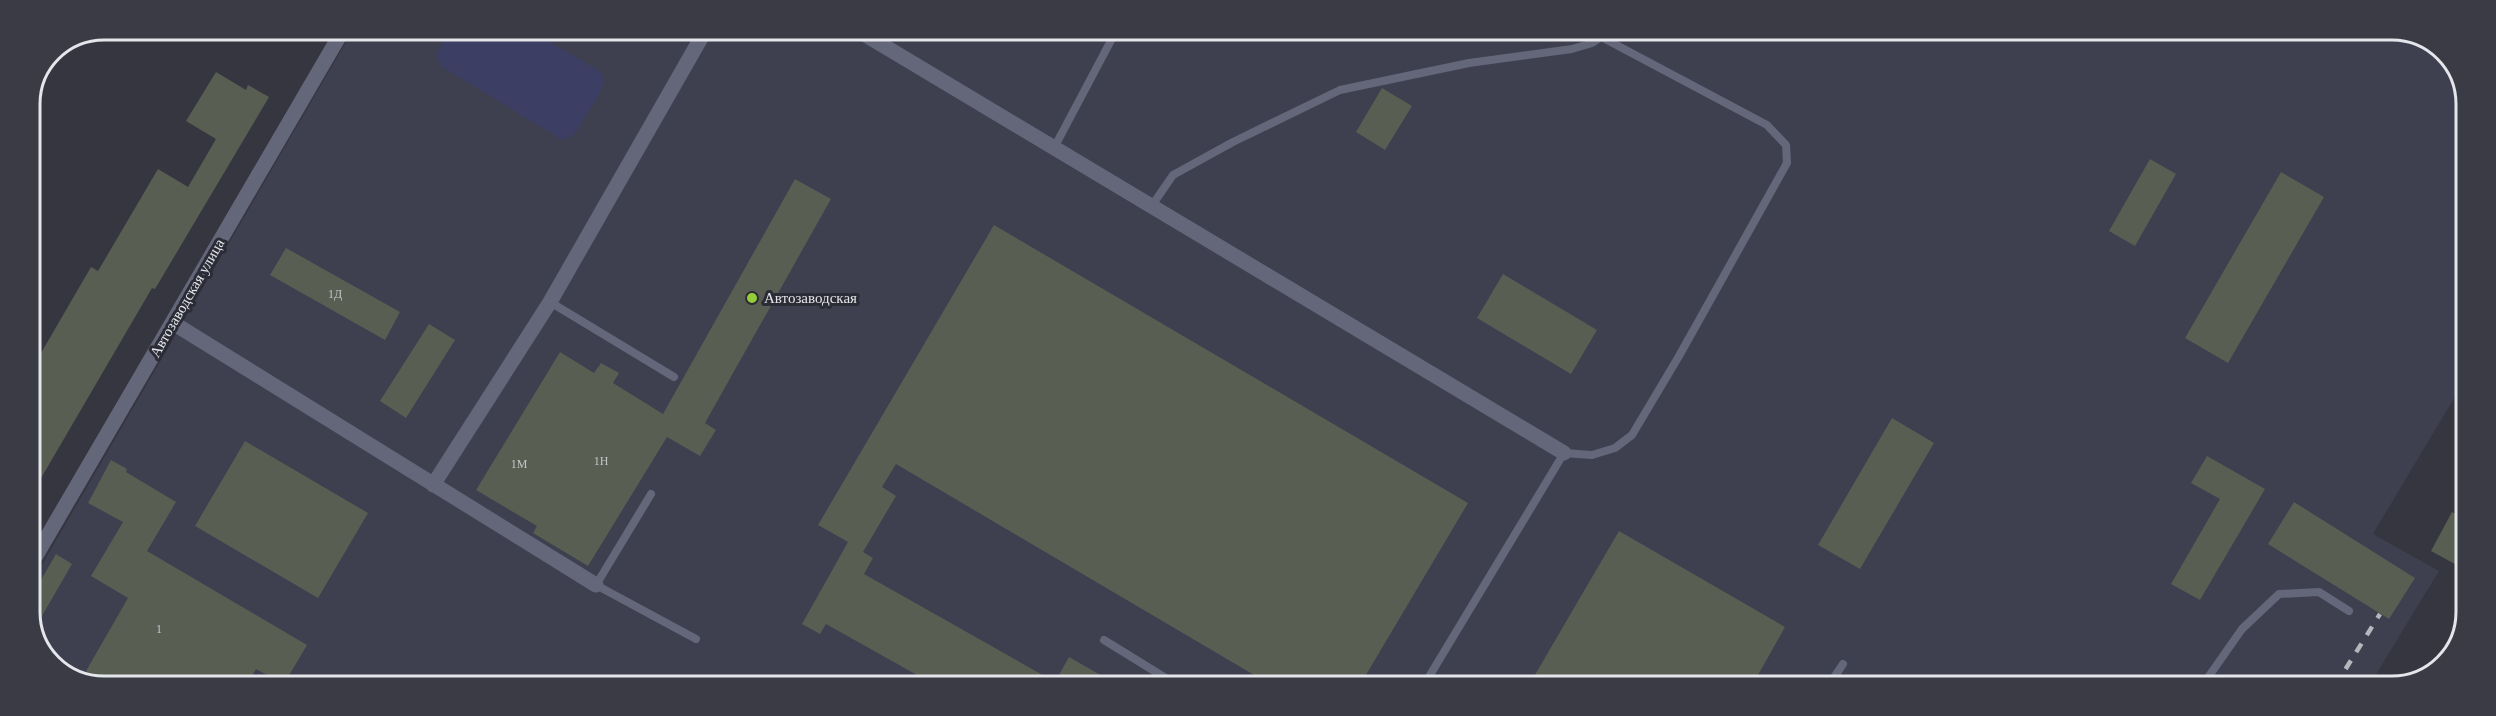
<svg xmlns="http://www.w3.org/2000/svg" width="2496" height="716" viewBox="0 0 2496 716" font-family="'Times New Roman',serif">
<rect width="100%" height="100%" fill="#353640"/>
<!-- built -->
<path fill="#3e3f4f" d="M 353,30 L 2411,32 L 2448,55 L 2466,99 L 2465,380 L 2373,534 L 2439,571 L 2369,686 L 85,684 L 48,661 L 30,617 L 30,585 Z"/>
<!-- green -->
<path fill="#3d3e64" d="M 450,30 L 530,30 L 601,72 L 604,82 L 598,97 L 573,136 L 562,140 L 441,66 C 432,53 443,42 450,30 Z"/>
<!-- building -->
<path fill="#595e53" d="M 216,72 L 246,90 L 248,85 L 269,97 L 155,289 L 152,288 L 30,497 L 30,372 L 91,267 L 98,271 L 158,169 L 188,187 L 216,139 L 186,121 Z
M 1382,88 L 1412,106 L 1385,150 L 1356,132 Z
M 2150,159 L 2176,174 L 2135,246 L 2109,231 Z
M 2281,172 L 2324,197 L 2228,363 L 2185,338 Z
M 795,179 L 831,199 L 705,423 L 716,430 L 700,456 L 667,437 L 588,566 L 533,533 L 537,526 L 476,490 L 560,352 L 594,373 L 601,363 L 619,373 L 613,383 L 663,414 Z
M 994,225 L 1468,503 L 1360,685 L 1271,685 L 896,464 L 882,487 L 896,496 L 863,552 L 873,558 L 864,574 L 1055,682 L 1069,657 L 1118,685 L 933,684 L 826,624 L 820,634 L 802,624 L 848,542 L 818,525 Z
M 286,248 L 400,312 L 385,340 L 270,275 Z
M 1503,274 L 1597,330 L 1571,374 L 1477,318 Z
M 429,324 L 455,340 L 406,418 L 380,401 Z
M 1892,418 L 1934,443 L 1860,569 L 1818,545 Z
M 245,441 L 368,513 L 318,598 L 195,526 Z
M 2207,456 L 2265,489 L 2200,600 L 2171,584 L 2220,499 L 2191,483 Z
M 111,460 L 127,469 L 126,472 L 176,502 L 147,551 L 307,645 L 284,684 L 256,669 L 247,684 L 108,684 L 86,671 L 128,598 L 91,576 L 123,522 L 88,503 Z
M 2294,502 L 2415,578 L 2389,619 L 2268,544 Z
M 2452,512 L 2464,519 L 2464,569 L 2431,551 Z
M 1619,531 L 1785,627 L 1758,675 L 1776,685 L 1529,685 Z
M 56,554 L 72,564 L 35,628 L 30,617 L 30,599 Z"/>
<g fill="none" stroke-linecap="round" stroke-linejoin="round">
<!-- service -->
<path stroke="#646679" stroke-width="8" d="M 1054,148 L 1116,31
M 1151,207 L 1173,175 L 1233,142 L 1340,90 L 1469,63 L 1572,49 L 1592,43 L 1601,37
M 550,302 L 674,377
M 651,494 L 596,585 L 696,639
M 1104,640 L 1177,685
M 1424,685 L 1564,453 L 1592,455 L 1615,448 L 1632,435 L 1679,356 L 1787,163 L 1786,145 L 1767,125 L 1592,32
M 1829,685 L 1843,664
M 2202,686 L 2242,629 L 2279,594 L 2319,592 L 2349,611"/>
<!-- minor -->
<path stroke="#646679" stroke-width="15" d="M 859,31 L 1564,453
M 173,323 L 596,585
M 433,485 L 550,302 L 705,31"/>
<!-- tertiary -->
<path stroke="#646679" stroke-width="15" d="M 30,566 L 343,30"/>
<!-- rail -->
<path stroke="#b6b7be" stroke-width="4.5" stroke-dasharray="10 10" stroke-linecap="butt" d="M 2335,686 L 2380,614"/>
</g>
<!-- markers -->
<circle fill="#96cc3a" stroke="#2b2c36" stroke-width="2" cx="752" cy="298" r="6"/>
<g text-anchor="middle" stroke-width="6" stroke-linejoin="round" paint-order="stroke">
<!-- number labels -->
<g font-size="12" fill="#c2c4c6">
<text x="335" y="298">1Д</text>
<text x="601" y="465">1Н</text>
<text x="519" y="468">1М</text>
<text x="159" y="633">1</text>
</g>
<!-- street labels -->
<g font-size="15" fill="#e5e6ec" stroke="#2b2c36">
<text transform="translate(187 298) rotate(-60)" y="5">Автозаводская улица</text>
</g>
<!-- poi labels -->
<g font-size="15" fill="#e5e6ec" stroke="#2b2c36" text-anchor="start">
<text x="764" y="303">Автозаводская</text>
</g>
</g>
<!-- crop -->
<path d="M0 0H2496V716H0ZM104 40H2392A64 64 0 0 1 2456 104V612A64 64 0 0 1 2392 676H104A64 64 0 0 1 40 612V104A64 64 0 0 1 104 40Z" fill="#3a3b45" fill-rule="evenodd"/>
<path fill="none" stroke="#e5e6ec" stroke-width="3" d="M104 40H2392A64 64 0 0 1 2456 104V612A64 64 0 0 1 2392 676H104A64 64 0 0 1 40 612V104A64 64 0 0 1 104 40Z"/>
</svg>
